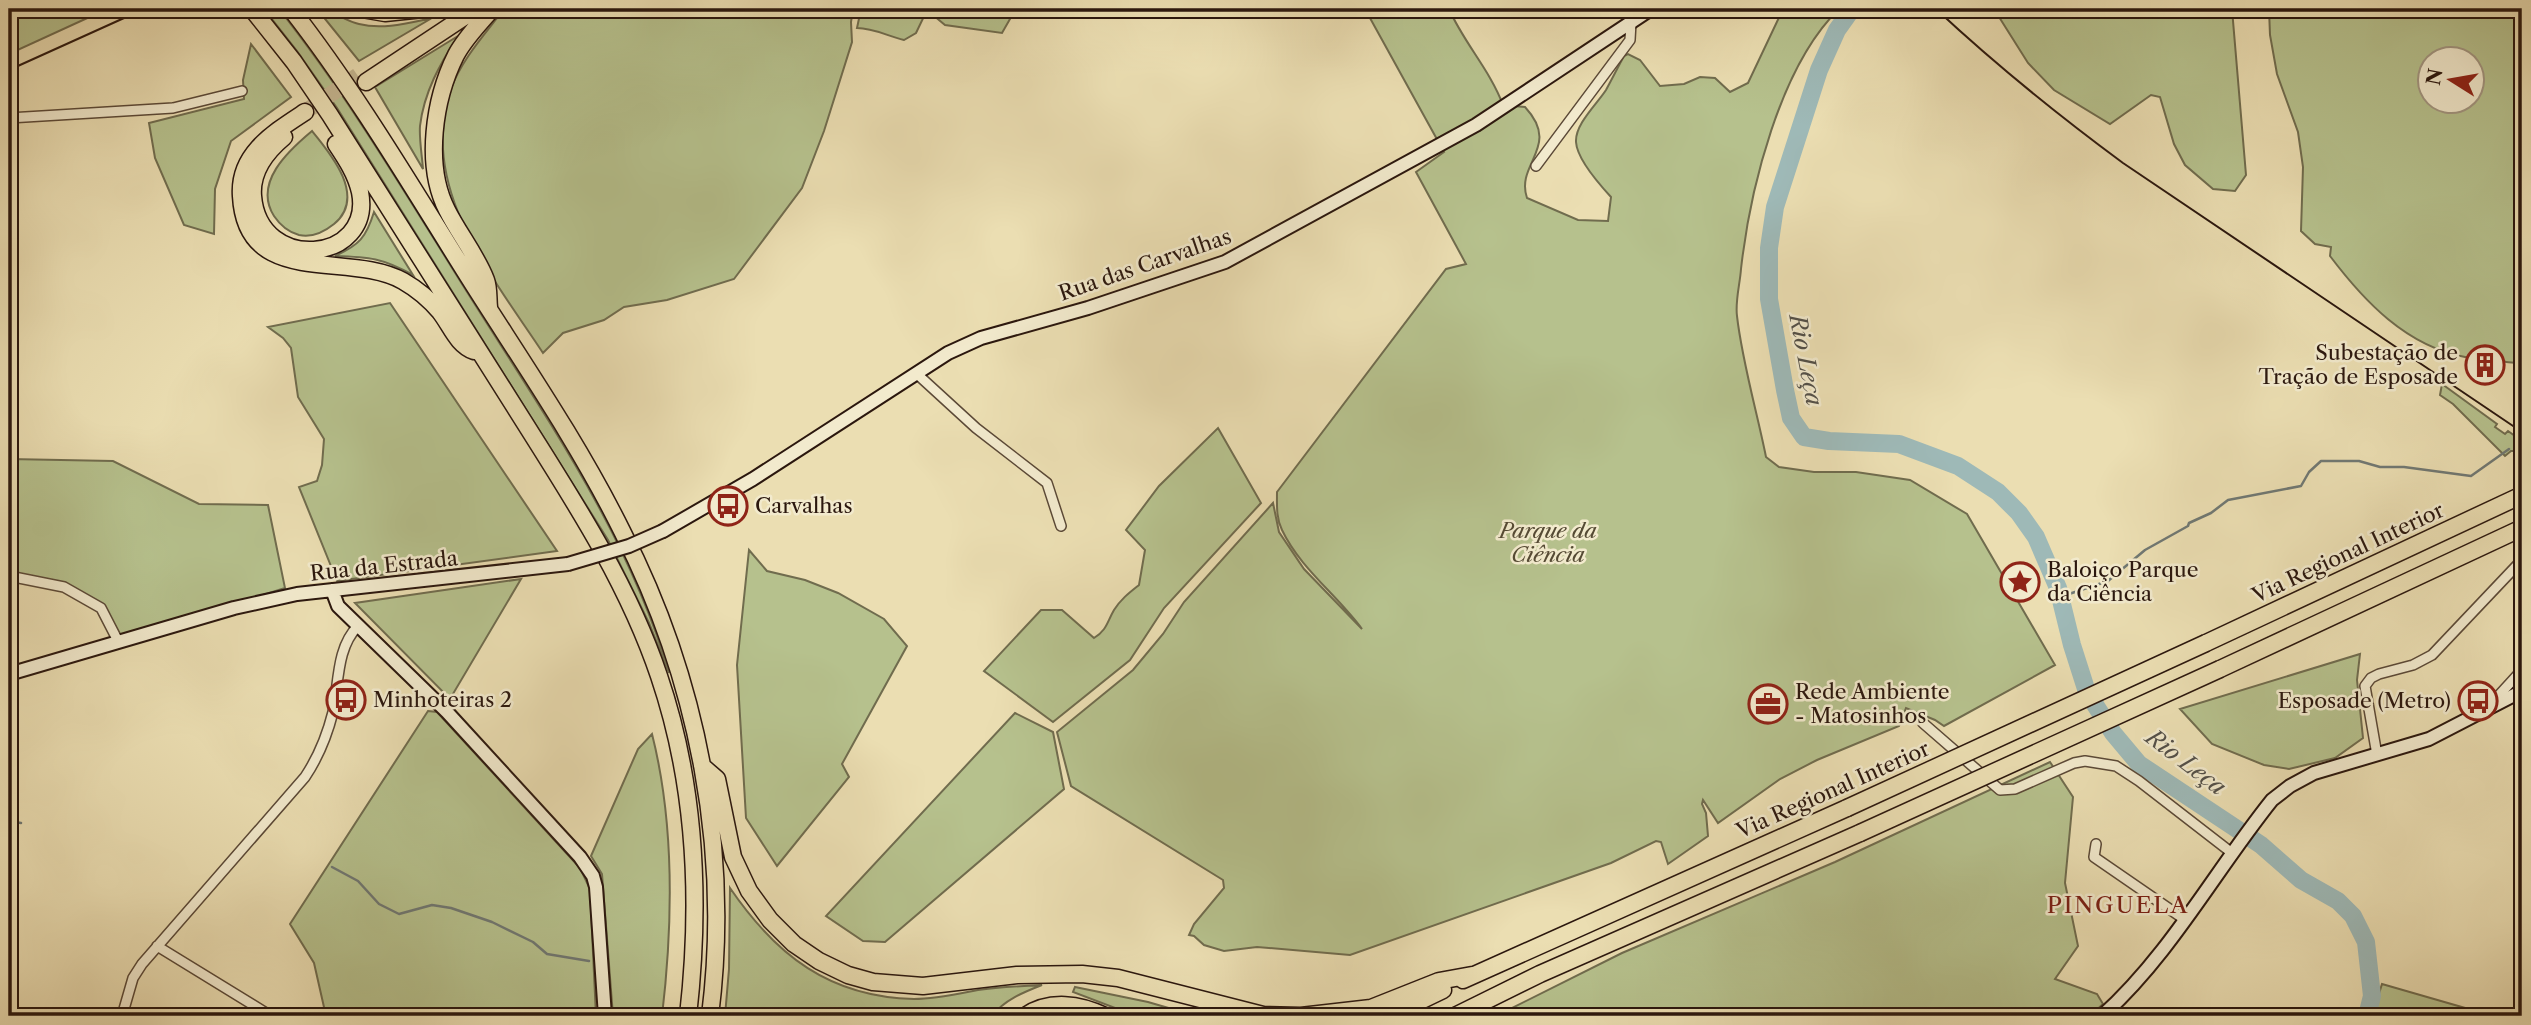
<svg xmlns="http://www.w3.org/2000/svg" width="2531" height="1025" viewBox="0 0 2531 1025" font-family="'Libre Caslon Text',serif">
<rect width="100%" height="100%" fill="#ebdeb2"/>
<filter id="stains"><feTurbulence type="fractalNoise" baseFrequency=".00286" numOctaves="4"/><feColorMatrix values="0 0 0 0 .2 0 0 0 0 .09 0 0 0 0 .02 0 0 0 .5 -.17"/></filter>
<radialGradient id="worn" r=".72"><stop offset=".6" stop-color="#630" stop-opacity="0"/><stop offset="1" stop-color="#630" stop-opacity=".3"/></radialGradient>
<!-- green -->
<path fill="#b6c18d" stroke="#706c4e" stroke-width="2" fill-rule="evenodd" d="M 9,9 L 107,9 L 9,54 Z
M 264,9 L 279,9 C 350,99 408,198 469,295 C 545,416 629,535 669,673 L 649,623 L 608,540 L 337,108 L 297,51 Z
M 317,9 C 332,9 344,21 359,24 C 383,30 408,23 432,18 L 359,61 Z
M 504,9 L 853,9 L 851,22 L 852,42 L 824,131 L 802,188 L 734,279 L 667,300 L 624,307 L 604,320 L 563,333 L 543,353 C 493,277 417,187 451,89 C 461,60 486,33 504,9 Z
M 861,9 L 1065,9 L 1014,12 L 1002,33 L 945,25 L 927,10 L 916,33 L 904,40 C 887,36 874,28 857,28 Z
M 1365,9 L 1449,9 C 1464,43 1490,70 1503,105 L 1525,107 C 1562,147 1515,163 1527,198 L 1578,220 L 1608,221 L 1611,197 C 1599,184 1577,159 1576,142 C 1575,124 1597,104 1606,90 C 1612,79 1618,67 1624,56 L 1628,54 L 1640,60 L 1660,86 L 1684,84 L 1700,77 L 1715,78 L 1730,92 L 1748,83 L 1783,9 L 1839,9 C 1780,66 1750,189 1741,269 C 1740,284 1735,301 1737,316 C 1742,361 1757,412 1766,457 L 1779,467 L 1814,472 L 1856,472 L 1910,480 L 1967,514 L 2055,665 L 1944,726 L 1935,720 L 1906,708 L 1899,726 L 1817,760 L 1780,779 L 1718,823 L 1703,800 L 1702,804 L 1706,813 L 1708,836 L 1668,864 L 1661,842 L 1656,841 L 1611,863 L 1350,955 L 1257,947 L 1224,951 L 1204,945 L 1194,936 L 1189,935 L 1194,924 L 1224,888 L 1223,880 L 1071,786 L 1057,732 L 1133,670 L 1163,634 L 1184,602 L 1273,503 L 1279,532 L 1304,569 L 1362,629 C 1337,595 1300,568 1282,530 C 1276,518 1277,505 1277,492 L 1446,269 L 1466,264 L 1416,172 L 1444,152 Z
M 1994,9 L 2232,9 L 2246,175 L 2235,191 L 2213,189 L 2185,165 L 2174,144 L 2160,97 L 2151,95 L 2110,124 L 2054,90 L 2028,63 Z
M 2269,9 L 2522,9 L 2522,362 C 2507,365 2496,358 2480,356 C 2475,356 2470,358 2465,357 C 2406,346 2364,301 2330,256 L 2331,247 L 2315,244 L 2301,231 L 2303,167 L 2298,132 L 2277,74 L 2270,35 ZM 2430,60 L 2472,60 L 2472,102 L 2430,102 Z
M 458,36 C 440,64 424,92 420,126 C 419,139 422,155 423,169 L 375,87 Z
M 251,44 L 291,97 L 231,141 L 215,189 L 214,234 L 184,225 L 155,158 L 149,123 L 244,99 L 243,80 Z
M 312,131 C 331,154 367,197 334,224 C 324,232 312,238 299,235 C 288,232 280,225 274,216 C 253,183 288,151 312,131 Z
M 374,212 L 413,275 C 382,258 370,257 335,256 C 359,245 366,238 374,212 Z
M 390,303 L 557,551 L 337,581 L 299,487 L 317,481 L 322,465 L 324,439 L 298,397 L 291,348 L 283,338 L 268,327 Z
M 2442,384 L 2497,424 L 2495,427 L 2505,434 L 2508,431 L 2522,441 L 2522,451 L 2511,451 L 2505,456 L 2453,404 L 2440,395 Z
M 1218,428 L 1261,503 L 1164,608 L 1130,660 L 1053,722 L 984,671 L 1041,610 L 1062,610 L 1094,638 C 1107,630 1107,622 1114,610 C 1121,599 1129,593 1139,585 L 1145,550 L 1126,530 L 1159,486 Z
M 9,459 L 113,461 L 199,504 L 268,505 L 285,588 L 118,641 L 101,608 L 64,587 L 9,573 Z
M 749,550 L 767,571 L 805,580 L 838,593 L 884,619 L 907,646 L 842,764 L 849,777 L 777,866 L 746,818 L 737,665 Z
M 521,579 L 450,699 L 355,603 Z
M 2360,654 L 2357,680 L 2363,738 L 2335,758 L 2289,769 L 2264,765 L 2212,744 L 2180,709 Z
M 428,711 L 437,712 L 580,868 L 590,889 L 596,1016 L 326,1016 L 314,963 L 290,924 Z
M 1015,713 L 1053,732 L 1064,789 L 885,942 L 863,941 L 826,916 Z
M 652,734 C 675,825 673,923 662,1016 L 613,1016 L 602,874 L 591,856 L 638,749 Z
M 2050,762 L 2073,797 L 2065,883 L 2078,946 L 2055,979 L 2097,994 L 2103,1004 L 2090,1016 L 1496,1016 L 1622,953 L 1835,862 Z
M 730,888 C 776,955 829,997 914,999 C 935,999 957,994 978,990 C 999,987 1020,986 1042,985 C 1024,992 1004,1000 992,1016 L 725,1016 L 729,969 Z
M 2382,984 L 2493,1016 L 2372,1016 Z
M 1075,987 L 1148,1002 L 1196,1016 L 1136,1016 L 1073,992 Z"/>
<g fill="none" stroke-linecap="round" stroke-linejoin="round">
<!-- stream -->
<path stroke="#707873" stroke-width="2.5" d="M 2060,597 L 2108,581 L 2145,550 L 2188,526 L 2189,523 L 2211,513 L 2228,500 L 2301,486 L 2309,472 L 2321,461 L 2359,461 L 2380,467 L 2404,467 L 2471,476 L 2509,449
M 9,821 L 21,823
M 332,867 L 358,881 L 379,904 L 399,914 L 432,905 L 451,908 L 492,922 L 533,942 L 547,954 L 589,961"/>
<!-- river -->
<path stroke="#9eb9b7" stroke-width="18" d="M 1852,9 L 1837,30 L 1819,70 L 1775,207 L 1769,248 L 1769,299 L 1785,390 L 1791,418 L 1804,437 L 1829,441 L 1899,444 L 1958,466 L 1998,492 L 2019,513 L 2036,537 L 2058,588 L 2072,645 L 2087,692 L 2113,733 L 2139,764 L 2261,845 L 2301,880 L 2338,901 L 2353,916 L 2366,942 L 2372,996 L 2367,1016"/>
<!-- highway-tunnel -->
<path stroke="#c5b691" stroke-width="16" stroke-dasharray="16 8" stroke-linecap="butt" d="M 305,112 L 363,72"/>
<!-- street casing -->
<g stroke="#5b4937" stroke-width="12">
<path id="street" d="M 9,118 L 173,108 L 242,91
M 1536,166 L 1630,40 L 1631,22
M 917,374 L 976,428 L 1047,483 L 1061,526
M 9,576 L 64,587 L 101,608 L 118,641
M 2490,705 L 2522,670
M 1923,723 L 2000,790 L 2015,789 L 2074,763 L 2085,761 L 2116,766 L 2139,781 L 2232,853
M 2377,755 L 2365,686 L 2371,678 L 2379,674 L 2413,665 L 2432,655 L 2522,560
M 2096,844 L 2094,857 L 2184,919
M 157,946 L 271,1016
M 122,1016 L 133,978 L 142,964 L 305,777 C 319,756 327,736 333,712 C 339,684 336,648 358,626"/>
</g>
<!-- secondary casing -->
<g stroke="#2b170e" stroke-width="16">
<path id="secondary" d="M 663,531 L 753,479 L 948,353 L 981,338 L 1088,308 L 1225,262 L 1476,125 L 1651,9
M 332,590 L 338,606 L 447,712 L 580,857 L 593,876 L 596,887 L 605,1016
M 9,674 L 234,608 L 297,594 L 568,564
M 2102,1016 C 2170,955 2215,871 2272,800 L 2290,786 L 2314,773 L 2429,739 L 2522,691"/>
</g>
<!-- highway casing -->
<g stroke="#2b170e" stroke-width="19">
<path id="highway" d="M 252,9 L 294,62 L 330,115 C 391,212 453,309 514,406 C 568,492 626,578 659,676 C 696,785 701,902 688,1016
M 291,9 C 358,95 413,189 471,281 C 523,363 579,444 622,531 C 698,679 731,851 710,1016
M 362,9 L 385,13 L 423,9
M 366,82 L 476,9
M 305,112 C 273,133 238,154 241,196 C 246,290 348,250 403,281 C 417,289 430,300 440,312 C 451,326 457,345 474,351
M 284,137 C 266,152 251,172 253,196 C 259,274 374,263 360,192 C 356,174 346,159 336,144
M 489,307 C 488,298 489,288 486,280 C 477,256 459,234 447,210 C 424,165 434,99 456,55 C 465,38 480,23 492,9
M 2206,643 L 2522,495
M 2220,669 L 2522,528
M 702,766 L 717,779 L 733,857 L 749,891 L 770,920 L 794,944 L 819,961 L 848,975 L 873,982 L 923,986 L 1017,975 L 1082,974 L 1118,978 L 1263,1015 L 1301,1016 L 1371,1008 L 1439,981 L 1472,975
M 1463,980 L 1847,808
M 1025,1016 C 1050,999 1080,1004 1105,1016
M 1389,1016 L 1443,990
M 1455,1016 L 1540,974 L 1860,833"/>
</g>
<!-- street -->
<use href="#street" stroke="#f2eacd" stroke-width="9"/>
<!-- secondary -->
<use href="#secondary" stroke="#f2eacd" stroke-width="12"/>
<!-- highway -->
<use href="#highway" stroke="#ebdeb2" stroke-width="16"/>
<!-- tram -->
<path stroke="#2b170e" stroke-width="2" d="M 1936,9 C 1995,64 2058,115 2123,163 L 2522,432
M 9,70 L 144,9"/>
<!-- secondary-bridge casing -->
<g stroke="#2b170e" stroke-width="16" stroke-linecap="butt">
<path id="secondary-bridge" d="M 568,564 L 629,546 L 663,531"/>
</g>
<!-- highway-bridge casing -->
<g stroke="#2b170e" stroke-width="19" stroke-linecap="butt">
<path id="highway-bridge" d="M 1847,808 L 2206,643
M 1860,833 L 2220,669"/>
</g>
<!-- secondary-bridge -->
<use href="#secondary-bridge" stroke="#f2eacd" stroke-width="12"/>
<!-- highway-bridge -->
<use href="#highway-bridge" stroke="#ebdeb2" stroke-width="16"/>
</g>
<!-- icons -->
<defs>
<g id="building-ring" transform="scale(2.0125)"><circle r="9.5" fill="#f2eacd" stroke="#8f2418" stroke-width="1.5"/><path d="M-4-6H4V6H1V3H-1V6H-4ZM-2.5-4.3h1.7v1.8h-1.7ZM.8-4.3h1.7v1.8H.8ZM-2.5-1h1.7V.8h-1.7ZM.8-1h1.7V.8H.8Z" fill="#8f2418"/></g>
<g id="bus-ring" transform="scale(2.0125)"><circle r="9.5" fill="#f2eacd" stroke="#8f2418" stroke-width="1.5"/><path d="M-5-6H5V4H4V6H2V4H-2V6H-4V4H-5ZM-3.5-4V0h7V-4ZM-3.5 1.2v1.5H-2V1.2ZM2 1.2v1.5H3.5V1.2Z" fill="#8f2418"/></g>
<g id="sight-ring" transform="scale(2.0125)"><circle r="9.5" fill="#f2eacd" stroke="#8f2418" stroke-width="1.5"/><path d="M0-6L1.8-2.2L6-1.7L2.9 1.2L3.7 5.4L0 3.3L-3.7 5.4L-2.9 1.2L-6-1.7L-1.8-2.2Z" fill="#8f2418"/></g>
<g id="office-ring" transform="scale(2.0125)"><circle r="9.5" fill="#f2eacd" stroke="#8f2418" stroke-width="1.5"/><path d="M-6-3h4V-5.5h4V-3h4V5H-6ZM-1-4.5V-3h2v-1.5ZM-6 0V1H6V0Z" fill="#8f2418"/></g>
</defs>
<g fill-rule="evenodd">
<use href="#building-ring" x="2485" y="365"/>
<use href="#bus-ring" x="728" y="506"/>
<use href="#sight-ring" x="2020" y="582"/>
<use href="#bus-ring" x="346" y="700"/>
<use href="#bus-ring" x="2478" y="701"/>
<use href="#office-ring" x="1768" y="704"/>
</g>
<g text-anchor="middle" stroke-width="5" stroke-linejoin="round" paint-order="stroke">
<!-- street labels -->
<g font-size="21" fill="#2b170e" stroke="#f2eacd">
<text transform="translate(1145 265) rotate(-19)" y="7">Rua das Carvalhas</text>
<text transform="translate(2348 553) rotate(-25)" y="7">Via Regional Interior</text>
<text transform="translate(384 566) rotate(-6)" y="7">Rua da Estrada</text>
<text transform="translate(1833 790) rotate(-24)" y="7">Via Regional Interior</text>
</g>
<!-- poi labels -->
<g font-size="21" fill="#2b170e" stroke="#f2eacd" text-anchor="start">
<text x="2458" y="360" text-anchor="end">Subestação de<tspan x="2458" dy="24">Tração de Esposade</tspan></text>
<text x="755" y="513">Carvalhas</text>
<text x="2047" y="577">Baloiço Parque<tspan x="2047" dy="24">da Ciência</tspan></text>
<text x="1795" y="699">Rede Ambiente<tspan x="1795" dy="24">- Matosinhos</tspan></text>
<text x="373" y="707">Minhoteiras 2</text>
<text x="2451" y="708" text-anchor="end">Esposade (Metro)</text>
</g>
<!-- park labels -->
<g font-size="21" font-style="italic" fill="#554a34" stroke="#f2eacd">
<text x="1548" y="538">Parque da<tspan x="1548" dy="24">Ciência</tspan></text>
</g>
<!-- water labels -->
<g font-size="23" font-style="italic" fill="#535049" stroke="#f2eacd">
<text transform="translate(1806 360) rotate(79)" y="8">Rio Leça</text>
<text transform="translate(2186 762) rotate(37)" y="8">Rio Leça</text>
</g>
<!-- neighbourhood labels -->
<g font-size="23" letter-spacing="2" fill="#7a1f14" stroke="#f2eacd">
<text x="2118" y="913">PINGUELA</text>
</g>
</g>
<!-- margin -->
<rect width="2531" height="1025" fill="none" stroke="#ebdeb2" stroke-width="35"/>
<rect x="10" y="10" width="2510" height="1004" fill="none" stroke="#2b170e" stroke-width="3.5"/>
<rect x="18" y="18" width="2496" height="990" fill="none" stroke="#2b170e" stroke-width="2"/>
<!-- north arrow -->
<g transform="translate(2451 80) rotate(281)"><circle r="33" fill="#f2eacd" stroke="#a29681" stroke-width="2"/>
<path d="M0-5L12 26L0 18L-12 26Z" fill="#8f2418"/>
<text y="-10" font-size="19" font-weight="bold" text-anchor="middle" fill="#2b170e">N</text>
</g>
<rect width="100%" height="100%" filter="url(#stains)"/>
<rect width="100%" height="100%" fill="url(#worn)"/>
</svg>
